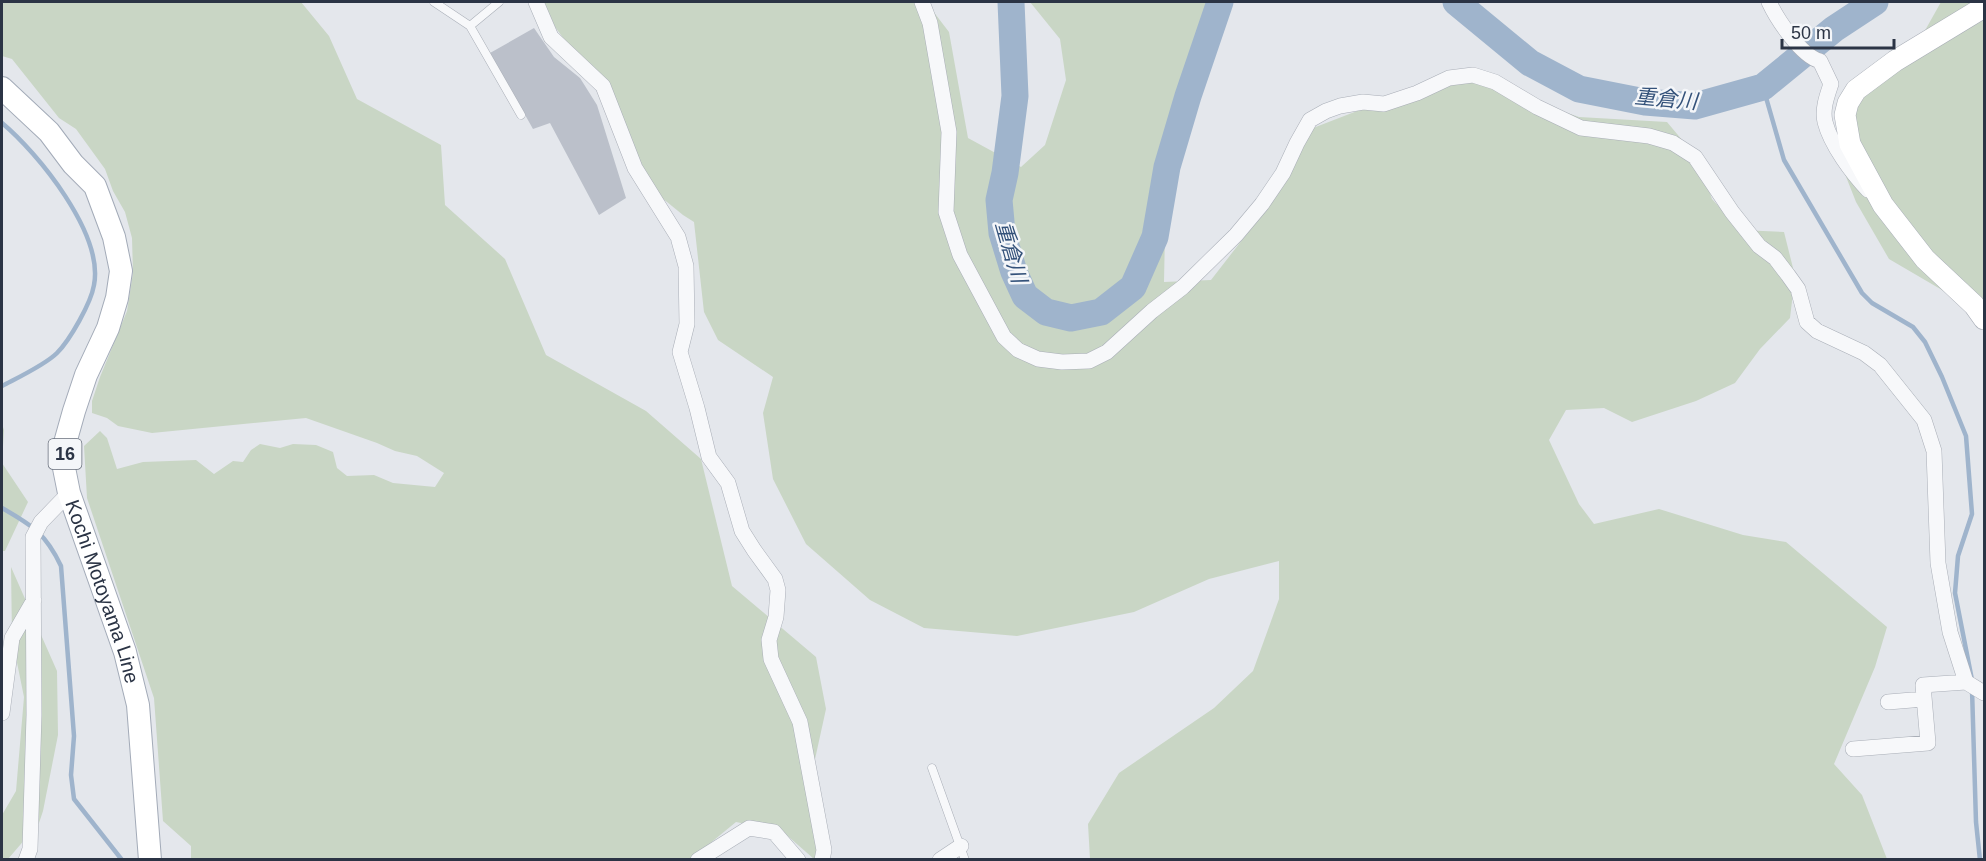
<svg xmlns="http://www.w3.org/2000/svg" width="1986" height="861" viewBox="0 0 1986 861" font-family="Arial,'Noto Sans JP',sans-serif">
<rect width="100%" height="100%" fill="#e4e7ec"/>
<!-- green -->
<path fill="#c9d6c5" d="M 2,2 L 301,2 L 329,36 L 357,99 L 441,145 L 445,205 L 505,259 L 546,355 L 646,411 L 701,459 L 732,586 L 816,657 L 826,709 L 810,782 L 818,859 L 814,859 L 782,831 L 736,822 L 691,859 L 191,859 L 191,846 L 163,821 L 154,698 L 87,498 L 84,446 L 100,431 L 107,438 L 117,469 L 143,462 L 196,460 L 214,474 L 233,461 L 243,462 L 251,450 L 260,444 L 280,448 L 293,444 L 316,445 L 333,452 L 337,468 L 347,476 L 374,475 L 393,483 L 435,487 L 444,473 L 417,456 L 395,451 L 377,443 L 306,418 L 152,433 L 118,426 L 107,418 L 92,413 L 92,401 L 100,377 L 127,311 L 133,273 L 132,238 L 125,212 L 113,191 L 105,169 L 76,129 L 59,118 L 12,59 L 2,56 Z
M 544,2 L 926,2 L 949,32 L 968,138 L 1021,167 L 1045,145 L 1066,80 L 1060,39 L 1030,2 L 1218,2 L 1194,58 L 1184,102 L 1176,180 L 1165,233 L 1164,282 L 1211,280 L 1263,213 L 1295,135 L 1370,106 L 1453,83 L 1497,83 L 1536,102 L 1579,117 L 1667,122 L 1698,159 L 1712,199 L 1740,230 L 1784,232 L 1795,276 L 1790,318 L 1760,349 L 1735,383 L 1696,401 L 1632,422 L 1604,408 L 1566,410 L 1549,440 L 1579,504 L 1594,524 L 1659,509 L 1743,535 L 1786,542 L 1887,627 L 1875,667 L 1834,764 L 1862,795 L 1887,859 L 1090,859 L 1088,824 L 1119,773 L 1214,708 L 1253,671 L 1279,599 L 1279,561 L 1209,579 L 1134,612 L 1017,636 L 924,628 L 870,600 L 806,544 L 773,479 L 763,413 L 773,377 L 718,340 L 704,312 L 694,222 L 683,215 L 635,176 L 608,98 L 555,27 Z
M 1941,2 L 1984,2 L 1984,322 L 1942,290 L 1889,259 L 1856,202 L 1832,141 L 1869,91 L 1914,50 Z
M 2,424 L 4,430 L 2,463 L 28,502 L 5,551 L 2,551 Z
M 11,567 L 57,671 L 58,735 L 43,811 L 39,823 L 8,859 L 2,859 L 2,815 L 16,791 L 24,697 L 12,638 Z"/>
<g fill="none" stroke-linecap="round" stroke-linejoin="round">
<!-- stream -->
<path stroke="#9fb4cc" stroke-width="4.5" d="M 1763,87 L 1784,160 L 1862,293 L 1872,303 L 1913,327 L 1925,342 L 1942,377 L 1966,436 L 1972,514 L 1958,556 L 1955,593 L 1972,680
M 2,123 C 38,153 104,234 94,285 C 91,303 70,340 57,353 C 45,365 17,378 2,386
M 2,508 C 32,525 46,534 61,566 L 74,736 L 71,775 L 74,799 L 122,860
M 1972,689 L 1976,822 L 1980,860"/>
<!-- river -->
<path stroke="#9fb4cc" stroke-width="27" d="M 1011,2 L 1015,96 L 1005,173 L 999,200 L 1002,233 L 1014,272 L 1025,296 L 1046,312 L 1071,318 L 1101,312 L 1133,287 L 1155,237 L 1167,167 L 1188,96 L 1220,2
M 1456,2 L 1530,63 L 1579,89 L 1645,102 L 1695,106 L 1763,87 L 1834,29 L 1875,2"/>
</g>
<!-- building -->
<path fill="#bbc0ca" d="M 534,28 L 554,57 L 580,78 L 597,105 L 626,198 L 599,215 L 550,123 L 533,129 L 490,53 Z"/>
<g fill="none" stroke-linecap="round" stroke-linejoin="round">
<!-- lane casing -->
<g stroke="#a9aeb7" stroke-width="9">
<path id="lane" d="M 434,2 L 470,26 L 521,115
M 470,26 L 499,2
M 932,768 L 965,860"/>
</g>
<!-- street casing -->
<g stroke="#a9aeb7" stroke-width="16">
<path id="street" d="M 536,2 L 551,37 L 603,86 L 635,168 L 678,237 L 686,266 L 687,324 L 680,352 L 697,408 L 709,457 L 728,483 L 742,531 L 754,550 L 775,579 L 778,590 L 776,617 L 769,640 L 771,659 L 800,722 L 824,850 L 822,860
M 922,2 L 930,23 L 949,132 L 946,212 L 960,255 L 1004,337 L 1018,350 L 1038,359 L 1062,362 L 1089,361 L 1107,352 L 1152,311 L 1183,287 L 1236,235 L 1262,204 L 1283,173 L 1297,143 L 1310,120 L 1326,111 L 1340,106 L 1363,102 L 1384,104 L 1417,93 L 1449,78 L 1473,75 L 1495,82 L 1537,107 L 1581,128 L 1649,136 L 1673,143 L 1695,157 L 1732,212 L 1759,246 L 1775,258 L 1788,275 L 1798,289 L 1807,322 L 1817,331 L 1864,353 L 1880,365 L 1924,420 L 1934,451 L 1938,563 L 1950,632 L 1966,682
M 1769,2 C 1777,19 1801,56 1820,61 L 1831,84 C 1827,96 1822,109 1825,122 C 1831,145 1852,173 1868,190
M 1888,702 L 1924,699
M 2,713 L 12,638 L 34,600
M 1853,749 L 1928,743 L 1923,685 L 1966,682 L 1984,693
M 26,860 L 30,849 L 34,715 L 33,537 L 41,522 L 69,493
M 698,860 L 749,828 L 774,832 L 798,860
M 940,860 L 961,846"/>
</g>
<!-- secondary casing -->
<g stroke="#a9aeb7" stroke-width="22">
<path id="secondary" d="M 1984,7 L 1895,61 L 1856,90 L 1848,103 L 1845,115 L 1850,144 L 1883,205 L 1925,259 L 1974,305 L 1984,319"/>
</g>
<!-- primary casing -->
<g stroke="#a3abb8" stroke-width="24">
<g id="primary">
<path id="s1" d="M 2,88 L 49,132 L 73,164 L 95,186 L 114,237 L 121,271 L 117,298 L 108,328 L 86,375 L 74,411 L 65,443 L 64,468 L 69,493 L 125,652 L 138,705 L 150,860"/>
</g>
</g>
<!-- lane -->
<use href="#lane" stroke="#f7f8fa" stroke-width="8"/>
<!-- street -->
<use href="#street" stroke="#f7f8fa" stroke-width="15"/>
<!-- secondary -->
<use href="#secondary" stroke="#fff" stroke-width="21"/>
<!-- primary -->
<use href="#primary" stroke="#fff" stroke-width="22"/>
</g>
<g text-anchor="middle" stroke-width="5" stroke-linejoin="round" paint-order="stroke">
<!-- shield labels -->
<rect fill="#f4f6f9" stroke="#676e7b" stroke-width="1.5" x="48.5" y="439" width="33" height="30" rx="4.5"/>
<g font-size="18" font-weight="bold" fill="#2b3445">
<text x="65" y="460">16</text>
</g>
<!-- street labels -->
<g font-size="20" fill="#2b3445" stroke="#f4f6f9">
<text dy="7" stroke="none"><textPath href="#s1" startOffset="561">Kochi Motoyama Line</textPath></text>
</g>
<!-- water labels -->
<g font-size="21" font-style="italic" fill="#34527a" stroke="#f4f6f9">
<text transform="translate(1666 99) rotate(5)" y="7">重倉川</text>
<text transform="translate(1011 252) rotate(74)" y="7">重倉川</text>
</g>
</g>
<!-- border -->
<rect width="1986" height="861" fill="none" stroke="#2b3445" stroke-width="6"/>
<!-- scale -->
<path d="M1782 39v9h112v-9" fill="none" stroke="#2b3445" stroke-width="3"/>
<text x="1791" y="39" font-size="18" fill="#2b3445" stroke="#f4f6f9" stroke-width="4.5" paint-order="stroke">50 m</text>
</svg>
